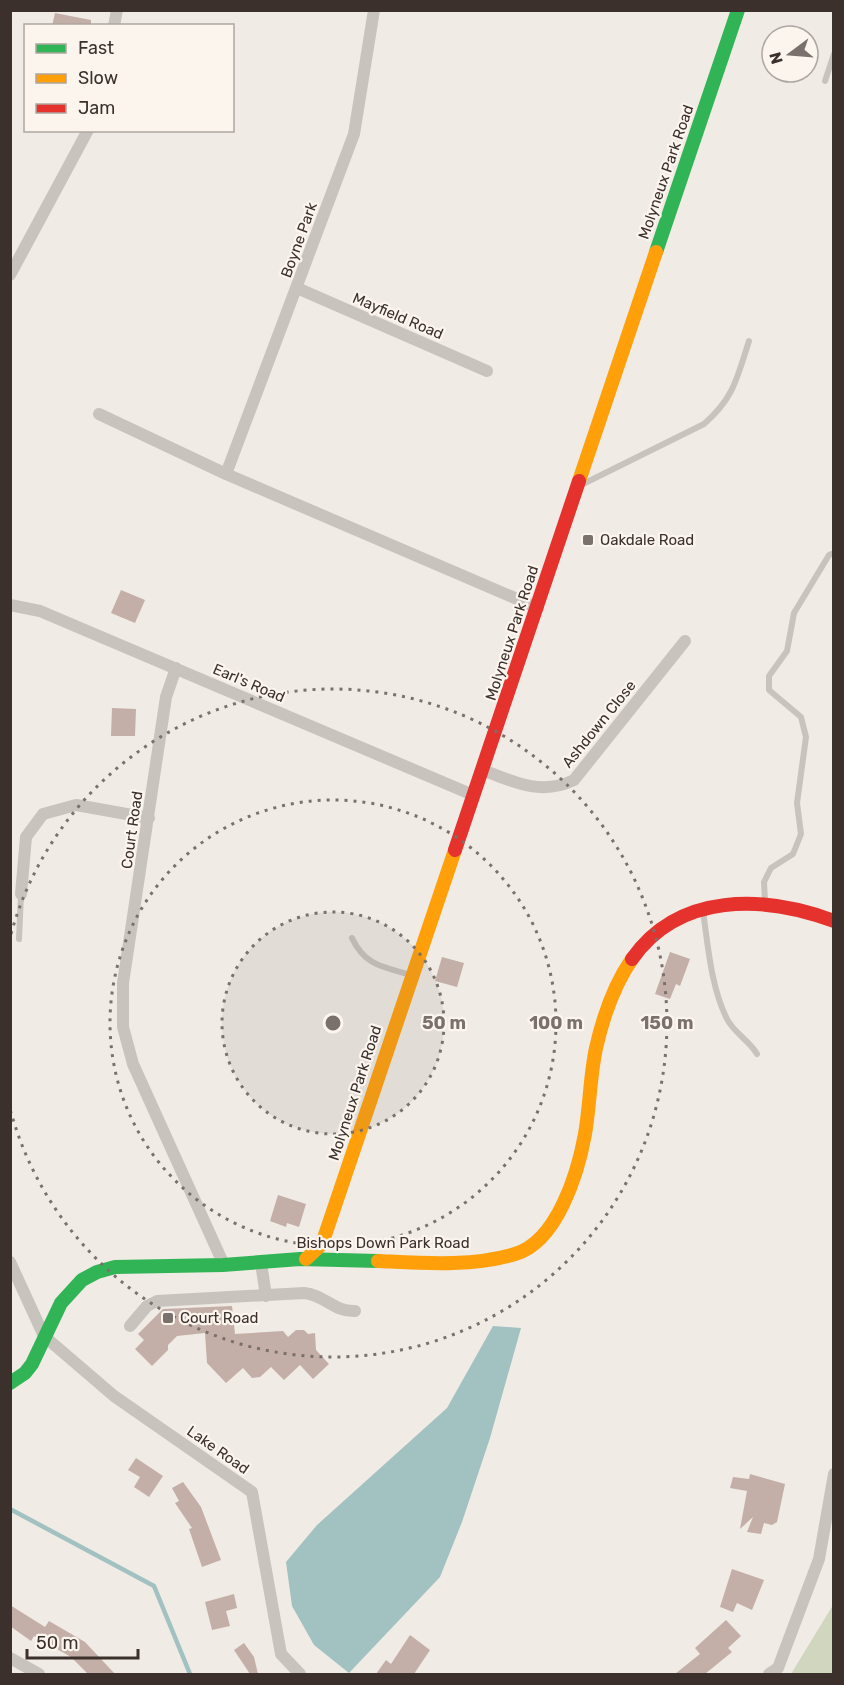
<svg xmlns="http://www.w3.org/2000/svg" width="844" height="1685" viewBox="0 0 844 1685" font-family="Rubik,sans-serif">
<rect width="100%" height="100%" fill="#f0ebe5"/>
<!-- green -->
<path fill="#d1d6bf" d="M 833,1605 L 833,1674 L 791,1674 Z"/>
<!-- water -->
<path fill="#a1c2c1" d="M 493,1326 L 521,1328 L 490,1438 L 462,1522 L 440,1577 L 349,1673 L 314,1645 L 292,1606 L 286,1562 L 317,1525 L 447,1408 Z"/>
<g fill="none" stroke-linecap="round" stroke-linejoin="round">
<!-- stream -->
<path stroke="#a1c2c1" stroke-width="4.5" d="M 10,1509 L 154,1586 L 190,1674"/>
</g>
<!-- building -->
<path fill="#c3afa7" d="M 55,13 L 91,20 L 91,26 L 52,26 Z
M 121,590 L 145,600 L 135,623 L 111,613 Z
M 112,708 L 136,709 L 135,736 L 111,736 Z
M 670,952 L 690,959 L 680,986 L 676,984 L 670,999 L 655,994 Z
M 442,957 L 464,963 L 457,987 L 435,981 Z
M 278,1195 L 306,1204 L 299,1227 L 287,1223 L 286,1227 L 270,1221 Z
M 232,1306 L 235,1334 L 283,1331 L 288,1337 L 296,1330 L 304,1330 L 308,1334 L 315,1333 L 316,1350 L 329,1364 L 313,1379 L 300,1365 L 284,1380 L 271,1367 L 260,1377 L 252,1378 L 243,1368 L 226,1383 L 207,1363 L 205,1333 L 177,1336 L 168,1345 L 168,1350 L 152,1366 L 135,1349 L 144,1340 L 138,1334 L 163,1309 Z
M 136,1458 L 163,1476 L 149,1497 L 134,1487 L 140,1477 L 128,1470 Z
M 750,1474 L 785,1484 L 777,1522 L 772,1525 L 764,1523 L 761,1534 L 747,1532 L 753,1517 L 740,1529 L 747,1491 L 730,1488 L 733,1477 L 749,1479 Z
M 183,1482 L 201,1507 L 221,1560 L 202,1567 L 189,1529 L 192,1528 L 175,1503 L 179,1501 L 172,1488 Z
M 732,1569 L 764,1580 L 752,1610 L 737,1603 L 733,1612 L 720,1607 Z
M 234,1594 L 237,1608 L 226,1611 L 230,1626 L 212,1630 L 205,1602 Z
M 10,1605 L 45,1627 L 49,1621 L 85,1642 L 115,1674 L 88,1674 L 71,1657 L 34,1636 L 31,1641 L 10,1626 Z
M 726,1620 L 741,1636 L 728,1648 L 732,1652 L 705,1674 L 675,1674 L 700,1654 L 695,1648 Z
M 410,1635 L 430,1650 L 414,1674 L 376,1674 L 386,1660 L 391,1664 Z
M 244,1643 L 254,1657 L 258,1674 L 250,1674 L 234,1650 Z"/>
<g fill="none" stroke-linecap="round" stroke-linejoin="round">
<!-- lane -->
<path stroke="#c9c3be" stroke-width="6" d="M 825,81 L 834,54
M 581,485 L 704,424 C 734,398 737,378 749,341
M 765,901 L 764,882 L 771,868 L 793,854 L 801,834 L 797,803 L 806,737 L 801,717 L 769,690 L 769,676 L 787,651 L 794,613 L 829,555 L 834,553
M 703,911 C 708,946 711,987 727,1019 C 734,1033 750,1041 757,1054
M 352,938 C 365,966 384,967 411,975
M 19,939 L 21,894"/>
<!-- street -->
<path stroke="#c9c3be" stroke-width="12" d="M 114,26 L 117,10
M 10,275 L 88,130
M 297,288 L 487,371
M 99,414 L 226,474 L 538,608
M 226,474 L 354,134 L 374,10
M 10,605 L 40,611 L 473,795
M 176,668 L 166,697 L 123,983 L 123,1027 L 133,1064 L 224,1265
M 483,770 C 513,782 542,796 574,780 L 685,641
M 21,894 L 26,837 L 43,814 L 76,805 L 149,818
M 10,1262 L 44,1336 L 114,1396 L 252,1492 L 281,1654 L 300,1674
M 261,1263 L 266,1296
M 130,1326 L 147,1306 L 157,1301 L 304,1293 C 325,1295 334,1312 355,1311
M 10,1658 L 39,1674
M 769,1674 L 778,1668 L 819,1559 L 834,1474"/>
<!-- fast -->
<path stroke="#30b455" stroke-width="14" d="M 656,252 L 738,10
M 10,1383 L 25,1373 L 32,1364 L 61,1303 L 82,1280 L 97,1272 L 115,1267 L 223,1265 L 300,1259 L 378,1261"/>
<!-- slow -->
<path stroke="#ff9f0a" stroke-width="14" d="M 579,481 L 656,252
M 306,1259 L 322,1244 L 455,850
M 378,1261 C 422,1263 472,1267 515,1254 C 557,1242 578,1173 585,1134 C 590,1105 590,1076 596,1048 C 603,1017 614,985 632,959"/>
<!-- jam -->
<path stroke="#e5322d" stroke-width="14" d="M 455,850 L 579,481
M 632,959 C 679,892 764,895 834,921"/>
</g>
<!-- distance rings -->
<circle cx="333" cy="1023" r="111" fill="#7a716c" fill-opacity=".12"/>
<g fill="none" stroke="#7a716c" stroke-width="3" stroke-dasharray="3 6">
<circle cx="333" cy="1023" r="111"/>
<circle cx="333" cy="1023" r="223"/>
<path d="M11 934A334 334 0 1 1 11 1112"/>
</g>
<!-- markers -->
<g fill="#7a716c" stroke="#fbf5ee" stroke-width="2">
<rect x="582" y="534" width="12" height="12" rx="3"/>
<rect x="162" y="1312" width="12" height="12" rx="3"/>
</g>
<g text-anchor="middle" stroke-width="4.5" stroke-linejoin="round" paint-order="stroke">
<!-- street labels -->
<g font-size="15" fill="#3b302b" stroke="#fbf5ee">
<text transform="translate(666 172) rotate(-71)" y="5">Molyneux Park Road</text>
<text transform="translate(299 240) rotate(-70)" y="5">Boyne Park</text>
<text transform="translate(398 316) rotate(23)" y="5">Mayfield Road</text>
<text transform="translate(512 633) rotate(-72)" y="5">Molyneux Park Road</text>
<text transform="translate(249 683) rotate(23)" y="5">Earl's Road</text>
<text transform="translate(599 724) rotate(-51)" y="5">Ashdown Close</text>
<text transform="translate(132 830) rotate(-82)" y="5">Court Road</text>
<text transform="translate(355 1093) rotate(-72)" y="5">Molyneux Park Road</text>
<text x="383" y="1248">Bishops Down Park Road</text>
<text transform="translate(218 1450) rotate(35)" y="5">Lake Road</text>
</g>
<!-- poi labels -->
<g font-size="15" fill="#3b302b" stroke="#fbf5ee" text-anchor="start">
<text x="600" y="545">Oakdale Road</text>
<text x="180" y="1323">Court Road</text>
</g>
</g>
<circle cx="333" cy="1023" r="9" fill="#7a716c" stroke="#fbf5ee" stroke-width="3"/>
<g font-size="18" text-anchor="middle" font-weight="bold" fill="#7a716c" stroke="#fbf5ee" stroke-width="4.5" stroke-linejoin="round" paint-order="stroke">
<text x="444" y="1029">50 m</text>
<text x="556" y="1029">100 m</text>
<text x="667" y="1029">150 m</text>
</g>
<!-- border -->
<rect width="844" height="1685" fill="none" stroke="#3b302b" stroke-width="24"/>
<!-- legend -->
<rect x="24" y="24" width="210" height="108" fill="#fbf5ee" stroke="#aea6a0" stroke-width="1.5"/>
<rect x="36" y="44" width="30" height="9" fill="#30b455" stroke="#aea6a0" stroke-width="1.5"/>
<text x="78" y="54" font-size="18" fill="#3b302b">Fast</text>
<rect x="36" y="74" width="30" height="9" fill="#ff9f0a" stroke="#aea6a0" stroke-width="1.5"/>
<text x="78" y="84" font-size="18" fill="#3b302b">Slow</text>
<rect x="36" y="104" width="30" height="9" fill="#e5322d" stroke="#aea6a0" stroke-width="1.5"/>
<text x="78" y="114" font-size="18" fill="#3b302b">Jam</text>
<!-- north arrow -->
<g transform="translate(790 54) rotate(254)"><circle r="28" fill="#fbf5ee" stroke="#aea6a0" stroke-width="1.5"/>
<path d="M0-4.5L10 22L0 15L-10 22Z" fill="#7a716c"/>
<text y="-9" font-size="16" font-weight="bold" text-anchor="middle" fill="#3b302b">N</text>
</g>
<!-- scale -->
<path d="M27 1649v9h111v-9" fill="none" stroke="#3b302b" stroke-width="3"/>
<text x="36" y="1649" font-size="18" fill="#3b302b" stroke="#fbf5ee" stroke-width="4.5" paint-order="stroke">50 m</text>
</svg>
